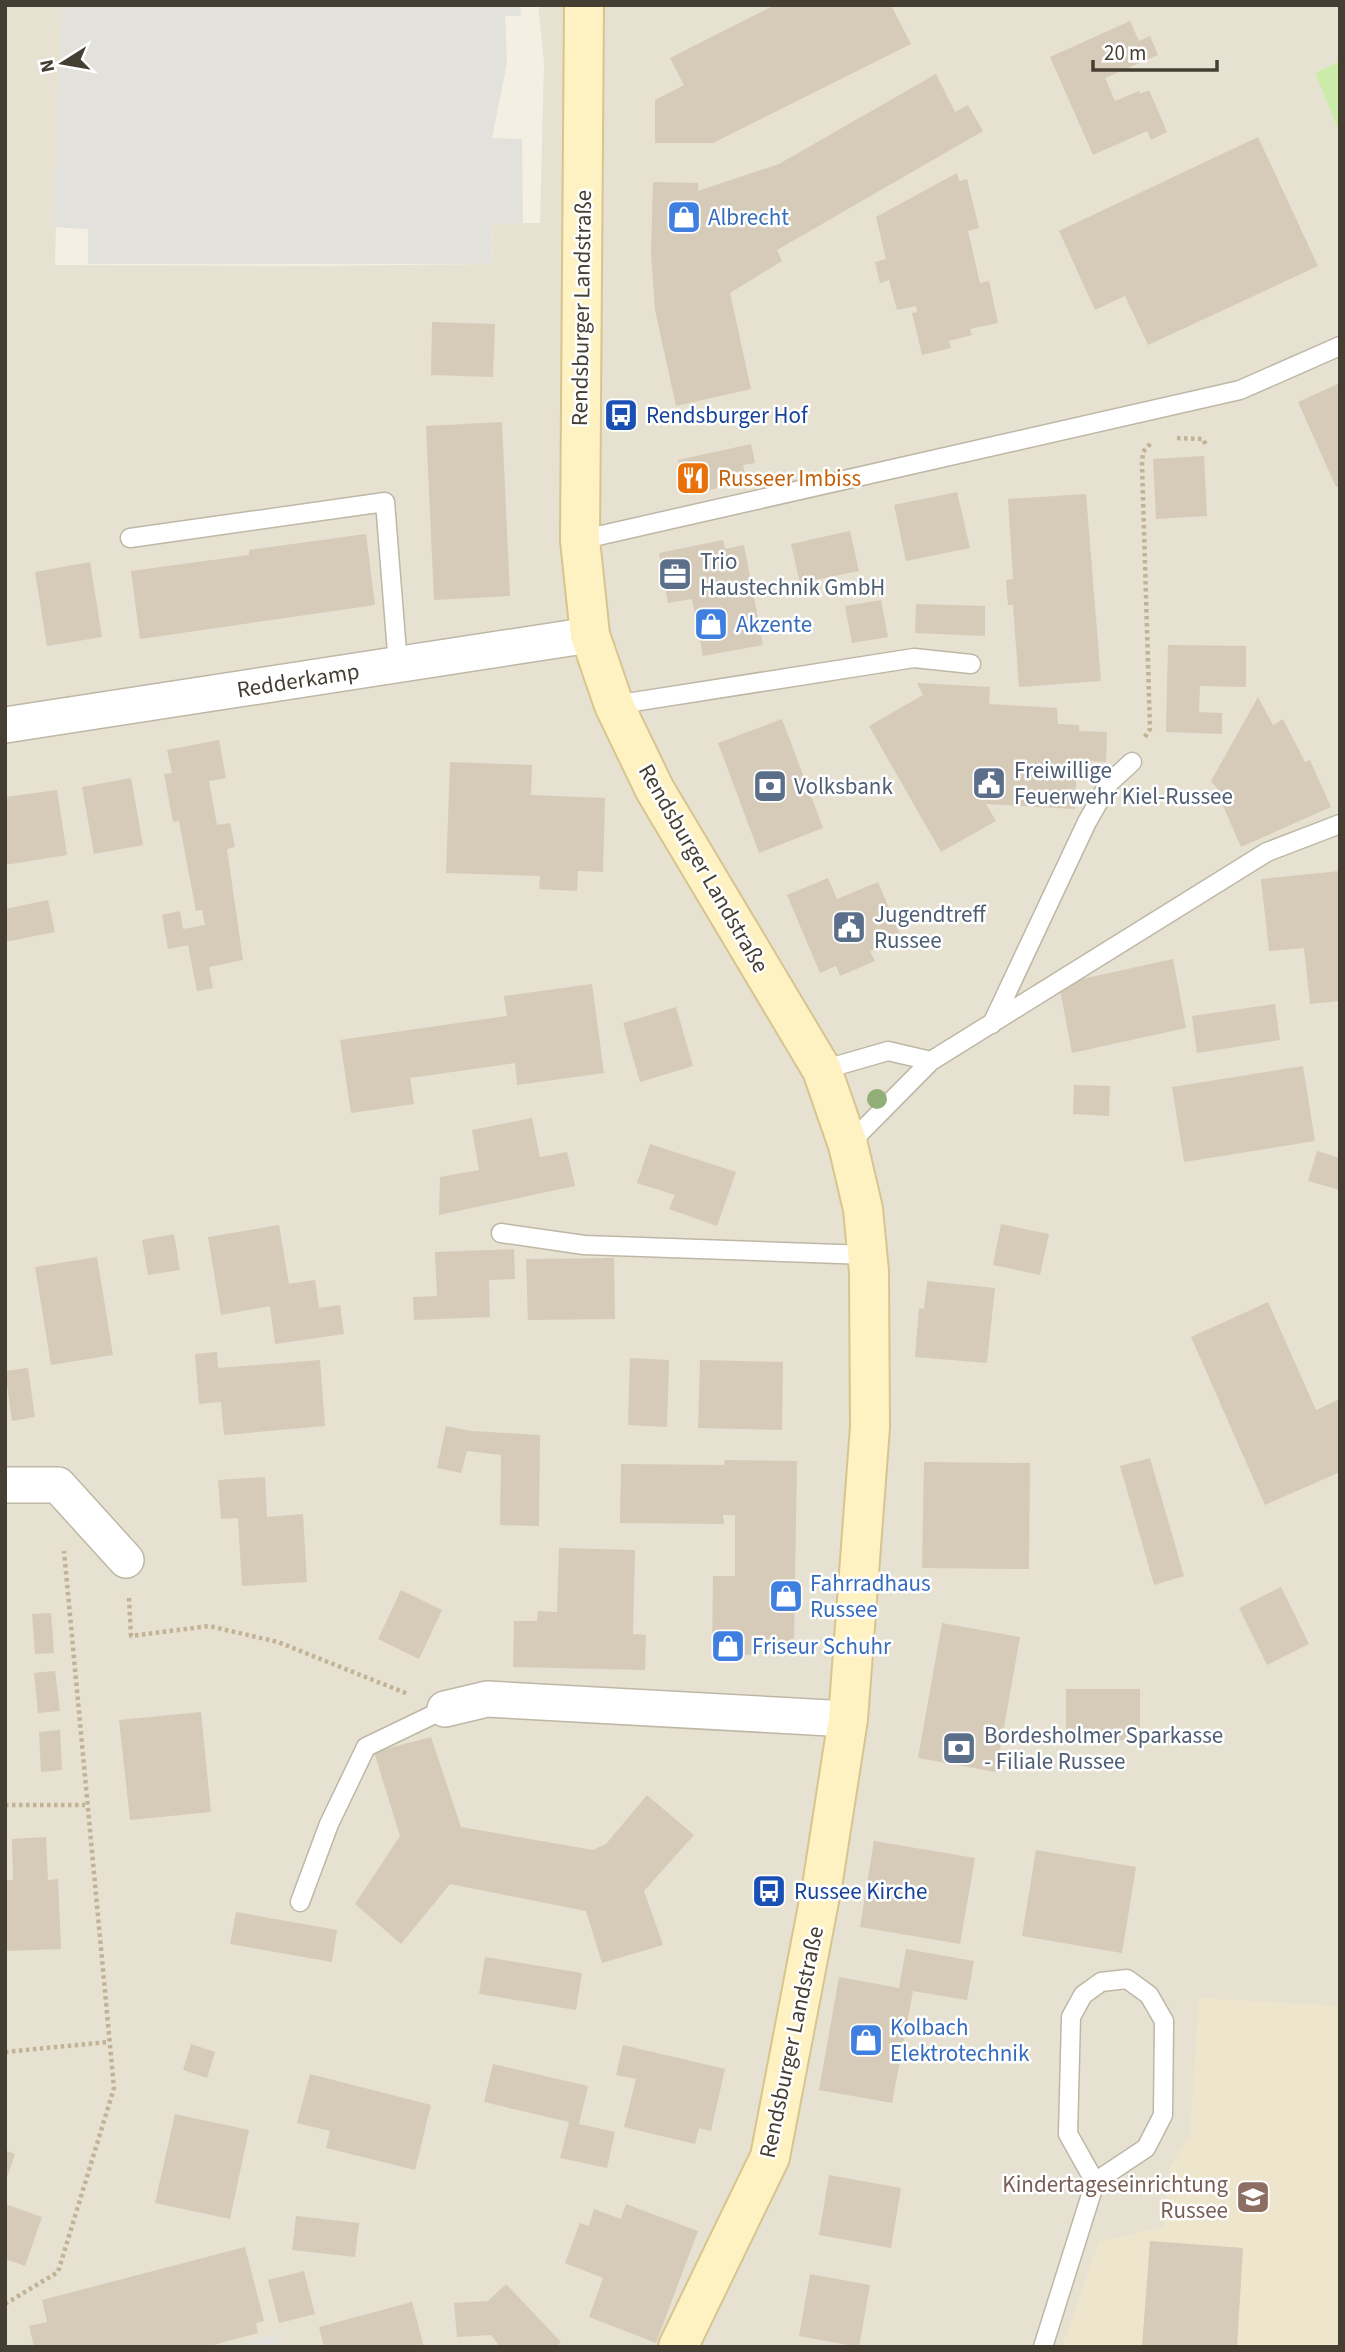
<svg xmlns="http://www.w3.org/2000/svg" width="1345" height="2352" viewBox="0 0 1345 2352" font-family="'Source Sans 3',sans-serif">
<rect width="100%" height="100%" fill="#f3efe3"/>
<!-- residential -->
<path fill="#e7e1d1" d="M 5,5 L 62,5 L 55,265 L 312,266 L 493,264 L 491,223 L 540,223 L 544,62 L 538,5 L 1340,5 L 1340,61 L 1315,73 L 1340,134 L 1340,2347 L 5,2347 Z"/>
<!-- education -->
<path fill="#ede5cc" d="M 1199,1998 L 1340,2006 L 1340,2347 L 1062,2347 L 1099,2242 L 1164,2227 L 1170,2166 L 1190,2134 Z"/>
<!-- green -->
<path fill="#cbeba9" d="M 1340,61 L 1340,134 L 1315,73 Z"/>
<!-- parking -->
<path fill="#e3e1dc" d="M 62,5 L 520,5 L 521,16 L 505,16 L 507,63 L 492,138 L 522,139 L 523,224 L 491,223 L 493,264 L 88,264 L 88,229 L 53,227 Z
M 276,2334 L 279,2347 L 229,2347 Z"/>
<!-- building -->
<path fill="#d5cbb8" d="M 775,5 L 891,5 L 911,44 L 713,143 L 655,143 L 655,100 L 684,85 L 670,58 Z
M 1130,21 L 1139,41 L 1150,36 L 1158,55 L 1105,78 L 1115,101 L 1139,91 L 1140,94 L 1149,90 L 1167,132 L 1151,140 L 1147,131 L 1093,155 L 1050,57 Z
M 936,74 L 955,112 L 968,105 L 983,131 L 777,250 L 782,261 L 730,293 L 751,389 L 676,406 L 655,310 L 651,254 L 653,182 L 698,183 L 698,191 L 779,164 Z
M 1258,137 L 1318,266 L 1148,345 L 1125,296 L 1095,310 L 1059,231 Z
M 957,173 L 959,181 L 967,179 L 979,228 L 968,231 L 980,283 L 989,281 L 998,323 L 970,329 L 972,335 L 949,341 L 951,348 L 922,355 L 912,313 L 917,312 L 916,306 L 897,310 L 889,280 L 880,283 L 875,262 L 886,259 L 876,217 Z
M 432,322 L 495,324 L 493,377 L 431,375 Z
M 1340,383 L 1340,485 L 1336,487 L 1298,402 Z
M 502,422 L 510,596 L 434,600 L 426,426 Z
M 751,444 L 755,463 L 743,465 L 746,482 L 686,495 L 678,460 Z
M 1204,456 L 1207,516 L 1156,519 L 1153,459 Z
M 957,492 L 970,548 L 906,561 L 894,505 Z
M 1086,494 L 1101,681 L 1019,687 L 1013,605 L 1008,605 L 1006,580 L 1013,579 L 1008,499 Z
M 850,531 L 859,571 L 800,583 L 791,544 Z
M 366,534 L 375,605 L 140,639 L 131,571 L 249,555 L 249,550 Z
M 723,540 L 725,549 L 744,545 L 763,645 L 703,656 L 692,599 L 668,603 L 659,553 Z
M 90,562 L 102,637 L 47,646 L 35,572 Z
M 881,600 L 888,637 L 852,643 L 845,606 Z
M 916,604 L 985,606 L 985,636 L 915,633 Z
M 1168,645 L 1246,646 L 1246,687 L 1200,686 L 1199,712 L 1222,713 L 1222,734 L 1166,732 Z
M 917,683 L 990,687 L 989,704 L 1057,708 L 1058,724 L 1079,725 L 1079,731 L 1107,732 L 1106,762 L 1077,760 L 1075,809 L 986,804 L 996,821 L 941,852 L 869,726 L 923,695 Z
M 1258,697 L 1273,725 L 1283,719 L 1305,762 L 1310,760 L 1331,807 L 1241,847 L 1220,799 L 1225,798 L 1211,781 Z
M 782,719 L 823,828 L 759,853 L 718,743 Z
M 219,740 L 226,778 L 209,781 L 217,825 L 230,823 L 235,847 L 227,849 L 243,960 L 209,967 L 213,988 L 197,991 L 188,945 L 168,949 L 162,915 L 180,911 L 183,929 L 205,925 L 202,910 L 196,911 L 179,821 L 173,822 L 164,774 L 172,773 L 167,750 Z
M 450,762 L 532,765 L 531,795 L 605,798 L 603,872 L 578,871 L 577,891 L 539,889 L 540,876 L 446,873 Z
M 131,778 L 143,845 L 94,854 L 82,787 Z
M 57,790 L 67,855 L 5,865 L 5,797 Z
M 1340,871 L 1340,1001 L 1310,1004 L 1304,948 L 1269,951 L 1261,879 Z
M 828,878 L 837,899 L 878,882 L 901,937 L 870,951 L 875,961 L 840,976 L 836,966 L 820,973 L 787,895 Z
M 48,900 L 55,932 L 5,942 L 5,909 Z
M 1173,959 L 1186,1028 L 1072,1053 L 1059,984 Z
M 592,984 L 604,1073 L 517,1085 L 515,1063 L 410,1078 L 414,1104 L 351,1113 L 340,1040 L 507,1016 L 504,996 Z
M 1275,1004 L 1280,1040 L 1197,1053 L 1192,1016 Z
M 676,1007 L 693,1066 L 640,1082 L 623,1023 Z
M 1303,1066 L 1315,1141 L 1184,1162 L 1172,1087 Z
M 1074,1085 L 1110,1086 L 1109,1116 L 1073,1114 Z
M 532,1118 L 540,1157 L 567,1152 L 575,1186 L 439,1215 L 440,1177 L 479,1170 L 472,1130 Z
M 650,1144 L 736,1172 L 717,1226 L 669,1209 L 675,1195 L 637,1183 Z
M 1317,1151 L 1340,1158 L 1340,1190 L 1308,1181 Z
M 1001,1224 L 1049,1234 L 1040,1275 L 993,1265 Z
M 279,1225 L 289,1284 L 315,1280 L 319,1308 L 340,1305 L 344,1334 L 275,1344 L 270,1306 L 221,1315 L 208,1237 Z
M 174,1234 L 180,1270 L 148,1275 L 142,1240 Z
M 514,1249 L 515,1279 L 489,1280 L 490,1317 L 414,1320 L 413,1297 L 437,1296 L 435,1252 Z
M 97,1257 L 113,1355 L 51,1365 L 35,1267 Z
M 614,1258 L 615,1319 L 528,1320 L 526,1259 Z
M 927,1281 L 995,1288 L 987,1363 L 915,1357 L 919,1308 L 924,1309 Z
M 1268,1302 L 1316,1410 L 1340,1399 L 1340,1472 L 1265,1505 L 1191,1337 Z
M 217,1352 L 218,1368 L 320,1360 L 325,1426 L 224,1435 L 221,1402 L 199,1404 L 195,1354 Z
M 630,1358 L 669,1360 L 667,1427 L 628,1425 Z
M 700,1360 L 783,1362 L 782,1430 L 698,1428 Z
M 28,1368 L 35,1417 L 12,1421 L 5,1371 Z
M 446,1426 L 472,1431 L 540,1435 L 539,1526 L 500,1525 L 501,1455 L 467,1451 L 461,1473 L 437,1468 Z
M 1150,1458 L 1184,1576 L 1154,1585 L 1120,1466 Z
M 725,1460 L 797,1461 L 794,1643 L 758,1642 L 758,1655 L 712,1654 L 713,1576 L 735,1576 L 735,1515 L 723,1515 L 724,1524 L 620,1523 L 621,1464 L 724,1465 Z
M 924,1462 L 1030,1463 L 1029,1569 L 922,1568 Z
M 265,1477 L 267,1517 L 303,1514 L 307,1582 L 242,1586 L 238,1518 L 221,1519 L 218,1480 Z
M 559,1548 L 635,1550 L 633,1634 L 646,1635 L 645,1670 L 513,1667 L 514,1621 L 537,1621 L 538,1611 L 557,1612 Z
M 1281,1587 L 1309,1644 L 1267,1665 L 1239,1608 Z
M 401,1590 L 442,1610 L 419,1659 L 378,1639 Z
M 51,1613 L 54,1653 L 35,1654 L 32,1614 Z
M 942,1623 L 1020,1637 L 996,1772 L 918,1758 Z
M 55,1671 L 60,1711 L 38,1713 L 34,1673 Z
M 1066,1689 L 1140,1689 L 1140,1740 L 1066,1740 Z
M 201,1712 L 211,1812 L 130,1820 L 119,1720 Z
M 60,1730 L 62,1770 L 41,1772 L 39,1732 Z
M 431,1737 L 461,1827 L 593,1850 L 606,1844 L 647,1795 L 694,1835 L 644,1891 L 663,1945 L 602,1963 L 586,1911 L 450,1884 L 401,1944 L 355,1904 L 400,1836 L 374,1752 Z
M 46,1837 L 48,1880 L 58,1879 L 61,1949 L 5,1951 L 5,1880 L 13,1880 L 12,1839 Z
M 874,1841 L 975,1858 L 960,1944 L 860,1927 Z
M 1036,1850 L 1136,1867 L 1122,1953 L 1022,1936 Z
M 236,1912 L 337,1930 L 332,1962 L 230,1944 Z
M 906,1949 L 974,1961 L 967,2000 L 913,1991 L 892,2103 L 819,2090 L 839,1977 L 899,1988 Z
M 485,1957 L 582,1973 L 576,2010 L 479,1994 Z
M 191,2044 L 215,2052 L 207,2078 L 183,2070 Z
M 623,2045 L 725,2069 L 711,2131 L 699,2128 L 695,2144 L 624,2127 L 636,2079 L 616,2075 Z
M 493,2064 L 588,2086 L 579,2124 L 615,2132 L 607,2168 L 560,2158 L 569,2122 L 484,2102 Z
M 310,2074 L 431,2105 L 415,2170 L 326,2148 L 330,2131 L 297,2123 Z
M 175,2114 L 249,2130 L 230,2219 L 155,2203 Z
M 5,2150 L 15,2154 L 6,2180 L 5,2179 Z
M 829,2175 L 901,2188 L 891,2248 L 819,2235 Z
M 5,2204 L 42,2217 L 25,2266 L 5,2259 Z
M 626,2204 L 698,2231 L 656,2343 L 589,2317 L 603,2278 L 565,2263 L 580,2223 L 589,2226 L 594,2209 L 621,2219 Z
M 296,2216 L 359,2223 L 355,2257 L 292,2250 Z
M 1150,2241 L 1243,2248 L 1237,2347 L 1142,2347 Z
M 245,2247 L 264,2321 L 256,2323 L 258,2333 L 206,2347 L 34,2347 L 29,2326 L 47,2322 L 42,2300 Z
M 304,2271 L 315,2314 L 279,2323 L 268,2280 Z
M 810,2274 L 870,2285 L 859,2347 L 799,2336 Z
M 506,2284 L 561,2342 L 556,2347 L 495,2347 L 498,2344 L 491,2335 L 457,2337 L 454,2303 L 488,2301 Z
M 412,2302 L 424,2347 L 324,2347 L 319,2327 Z"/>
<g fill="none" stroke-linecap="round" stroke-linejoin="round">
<!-- lane casing -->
<g stroke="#bfb7a6" stroke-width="21">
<path id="lane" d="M 130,538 L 385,502 L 398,665
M 580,540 L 1240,390 L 1340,346
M 614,705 L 914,658 L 971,664
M 992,1024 L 1087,822 L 1109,783 L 1132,762
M 822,1070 L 888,1051 L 931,1061
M 848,1145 L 931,1061 L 1267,852 L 1340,824
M 501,1233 L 584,1245 L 867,1255
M 300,1902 L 329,1824 L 366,1747 L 445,1709
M 1043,2347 L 1095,2182 L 1146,2148 L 1163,2115 L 1164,2021 L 1149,1995 L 1127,1979 L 1101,1982 L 1083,1995 L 1071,2017 L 1068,2134 L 1095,2182"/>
</g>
<!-- street casing -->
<g stroke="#bfb7a6" stroke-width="38">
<path id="street" d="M 5,725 L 590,635
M 5,1485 L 58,1485 L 126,1560
M 445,1709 L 487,1699 L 848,1719"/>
</g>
<!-- secondary casing -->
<g stroke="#d6c590" stroke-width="42">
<path id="secondary" d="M 584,5 L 580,540 L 590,635 L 614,705 L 655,790 L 822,1070 L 848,1145 L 863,1209 L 869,1272 L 870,1427 L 848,1719 L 823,1880 L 770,2157 L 678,2347"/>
</g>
<!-- path -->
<path stroke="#c2b396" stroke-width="4.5" stroke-dasharray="3.5 3.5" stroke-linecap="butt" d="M 1177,438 L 1203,439 L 1206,445
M 1145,737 L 1150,729 L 1142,464 L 1143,452 L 1151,443
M 129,1598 L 131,1636 L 209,1626 L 278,1642 L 408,1694
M 5,1805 L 85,1805
M 5,2052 L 108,2042
M 5,2304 L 58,2272 L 114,2088 L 64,1551"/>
<!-- lane -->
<use href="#lane" stroke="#fff" stroke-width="18"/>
<!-- street -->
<use href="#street" stroke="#fff" stroke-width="35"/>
<!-- secondary -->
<use href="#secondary" stroke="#fff2c2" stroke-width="38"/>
</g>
<!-- trees -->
<circle fill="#92af79" cx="877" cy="1099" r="10"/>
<!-- icons -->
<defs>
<g id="shop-square" transform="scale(1.75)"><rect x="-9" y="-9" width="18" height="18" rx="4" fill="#3f7fe0" stroke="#fff"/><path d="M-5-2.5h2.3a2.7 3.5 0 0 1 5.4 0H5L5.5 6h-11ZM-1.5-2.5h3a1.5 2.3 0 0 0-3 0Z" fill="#fff"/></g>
<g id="bus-square" transform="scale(1.75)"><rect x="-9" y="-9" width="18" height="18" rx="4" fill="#1a4fb4" stroke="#fff"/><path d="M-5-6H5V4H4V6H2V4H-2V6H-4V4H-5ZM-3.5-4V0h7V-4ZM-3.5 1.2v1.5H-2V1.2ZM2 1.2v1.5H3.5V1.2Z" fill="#fff"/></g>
<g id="restaurant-square" transform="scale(1.75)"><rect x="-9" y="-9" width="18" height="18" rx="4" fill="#e8710a" stroke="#fff"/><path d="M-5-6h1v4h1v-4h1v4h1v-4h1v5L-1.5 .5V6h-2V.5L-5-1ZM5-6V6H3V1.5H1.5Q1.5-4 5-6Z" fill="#fff"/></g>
<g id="office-square" transform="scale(1.75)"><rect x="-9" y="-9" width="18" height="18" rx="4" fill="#5c6f8a" stroke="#fff"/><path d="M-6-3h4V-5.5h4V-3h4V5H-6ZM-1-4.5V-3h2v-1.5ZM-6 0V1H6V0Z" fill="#fff"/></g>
<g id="civic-square" transform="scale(1.75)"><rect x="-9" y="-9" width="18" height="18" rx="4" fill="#5c6f8a" stroke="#fff"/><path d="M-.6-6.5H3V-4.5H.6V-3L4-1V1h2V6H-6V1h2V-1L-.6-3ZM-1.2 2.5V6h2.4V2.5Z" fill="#fff"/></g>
<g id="bank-square" transform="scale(1.75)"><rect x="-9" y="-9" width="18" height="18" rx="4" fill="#5c6f8a" stroke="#fff"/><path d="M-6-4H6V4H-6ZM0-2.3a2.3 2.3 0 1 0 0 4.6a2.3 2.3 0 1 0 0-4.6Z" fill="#fff"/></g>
<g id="school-square" transform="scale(1.75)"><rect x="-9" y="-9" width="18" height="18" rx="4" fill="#8d6e63" stroke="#fff"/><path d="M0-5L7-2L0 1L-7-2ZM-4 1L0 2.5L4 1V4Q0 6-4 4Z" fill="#fff"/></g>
</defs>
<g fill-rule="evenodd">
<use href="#shop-square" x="684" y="217"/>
<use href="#bus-square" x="621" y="415"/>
<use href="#restaurant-square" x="693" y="478"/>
<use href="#office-square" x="675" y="574"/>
<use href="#shop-square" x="711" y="624"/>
<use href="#civic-square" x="989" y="783"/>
<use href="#bank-square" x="770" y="786"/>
<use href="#civic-square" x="849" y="927"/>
<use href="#shop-square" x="786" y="1596"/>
<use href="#shop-square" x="728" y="1646"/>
<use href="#bank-square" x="959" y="1748"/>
<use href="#bus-square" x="769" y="1891"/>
<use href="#shop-square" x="866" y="2040"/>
<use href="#school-square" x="1253" y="2197"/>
</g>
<g text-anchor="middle" stroke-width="5" stroke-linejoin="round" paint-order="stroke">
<!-- shop labels -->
<g font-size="23" fill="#366cbe" stroke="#fff" text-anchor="start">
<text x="708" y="225">Albrecht</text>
<text x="736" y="632">Akzente</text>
<text x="810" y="1591">Fahrradhaus<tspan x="810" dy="26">Russee</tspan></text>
<text x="752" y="1654">Friseur Schuhr</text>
<text x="890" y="2035">Kolbach<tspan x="890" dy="26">Elektrotechnik</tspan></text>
</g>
<!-- street labels -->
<g font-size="23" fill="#453f33" stroke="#fff">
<text transform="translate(581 308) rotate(-89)" y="8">Rendsburger Landstraße</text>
<text transform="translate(298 680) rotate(-9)" y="8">Redderkamp</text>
<text transform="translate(704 868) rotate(60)" y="8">Rendsburger Landstraße</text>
<text transform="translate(791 2042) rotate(-78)" y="8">Rendsburger Landstraße</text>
</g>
<!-- transit labels -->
<g font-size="23" fill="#164399" stroke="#fff" text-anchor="start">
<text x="646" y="423">Rendsburger Hof</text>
<text x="794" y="1899">Russee Kirche</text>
</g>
<!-- food labels -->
<g font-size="23" fill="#c56008" stroke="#fff" text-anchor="start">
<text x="718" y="486">Russeer Imbiss</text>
</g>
<!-- service labels -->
<g font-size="23" fill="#4e5e75" stroke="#fff" text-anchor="start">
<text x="700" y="569">Trio<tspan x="700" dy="26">Haustechnik GmbH</tspan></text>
<text x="1014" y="778">Freiwillige<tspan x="1014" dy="26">Feuerwehr Kiel-Russee</tspan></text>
<text x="794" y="794">Volksbank</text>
<text x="874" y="922">Jugendtreff<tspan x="874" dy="26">Russee</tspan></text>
<text x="984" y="1743">Bordesholmer Sparkasse<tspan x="984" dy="26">- Filiale Russee</tspan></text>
</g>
<!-- education labels -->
<g font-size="23" fill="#785e54" stroke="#fff" text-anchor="end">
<text x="1228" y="2192">Kindertageseinrichtung<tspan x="1228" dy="26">Russee</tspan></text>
</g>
</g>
<!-- border -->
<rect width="1345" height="2352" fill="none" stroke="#453f33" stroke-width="14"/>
<!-- north arrow -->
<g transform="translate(63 63) rotate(259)" stroke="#ffffff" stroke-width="5" paint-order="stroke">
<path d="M0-5L12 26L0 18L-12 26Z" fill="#453f33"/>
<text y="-10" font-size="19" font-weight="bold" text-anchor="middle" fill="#453f33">N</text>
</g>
<!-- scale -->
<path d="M1093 60v10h124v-10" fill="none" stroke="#453f33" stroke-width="3.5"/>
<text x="1104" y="60" font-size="21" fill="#453f33" stroke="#ffffff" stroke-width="5" paint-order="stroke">20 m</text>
</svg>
